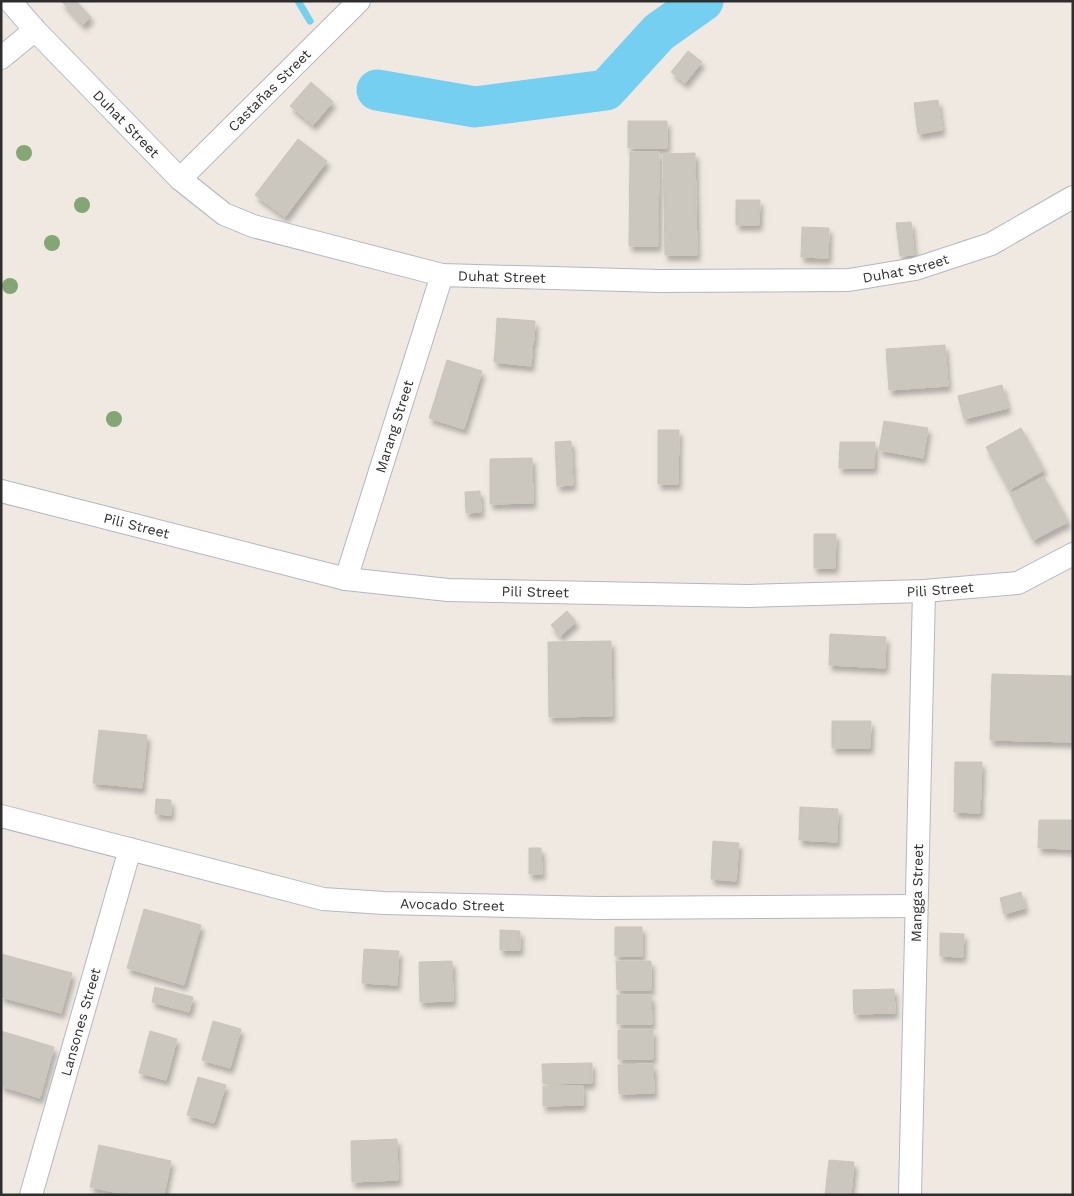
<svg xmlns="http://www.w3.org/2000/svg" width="1074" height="1196" viewBox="0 0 1074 1196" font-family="'Work Sans',sans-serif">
<defs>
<filter id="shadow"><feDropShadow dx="3" dy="5.5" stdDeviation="2.5" flood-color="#0004"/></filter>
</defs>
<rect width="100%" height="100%" fill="#efe9e1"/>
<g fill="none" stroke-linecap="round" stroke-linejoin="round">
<!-- stream -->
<path stroke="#75cff0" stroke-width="7" d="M 298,1 L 310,21"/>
<!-- river -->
<path stroke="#75cff0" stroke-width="41" d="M 377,90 L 475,107 L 606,90 L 659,32 L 703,1"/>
</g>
<!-- building -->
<path fill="#cbc7bf" stroke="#cbc5ba" filter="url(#shadow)" d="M 61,1 L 76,1 L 91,17 L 83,25 Z
M 688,51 L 702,62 L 685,83 L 671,72 Z
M 311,82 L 333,102 L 313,125 L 290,106 Z
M 938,100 L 942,130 L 918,134 L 914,103 Z
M 628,121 L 667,121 L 667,148 L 628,148 Z
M 298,139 L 327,161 L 285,217 L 255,195 Z
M 630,152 L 659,152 L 658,246 L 629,246 Z
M 695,153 L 697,255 L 665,255 L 663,154 Z
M 736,200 L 760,200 L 759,225 L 736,225 Z
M 911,222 L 914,255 L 900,256 L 896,223 Z
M 802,227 L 829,228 L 828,258 L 801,257 Z
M 497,318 L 535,321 L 534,341 L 496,337 Z
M 496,337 L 533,340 L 531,366 L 494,362 Z
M 945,345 L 948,386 L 889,390 L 886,349 Z
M 447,360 L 482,371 L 464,429 L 429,418 Z
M 1002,385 L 1008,408 L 964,419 L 958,396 Z
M 884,421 L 928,428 L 923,458 L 879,450 Z
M 1021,428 L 1044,470 L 1009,490 L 986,447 Z
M 658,430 L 679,430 L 678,484 L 658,484 Z
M 571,441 L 573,485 L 557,486 L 555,442 Z
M 840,442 L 875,442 L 874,468 L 839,468 Z
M 532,458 L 533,503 L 490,504 L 490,459 Z
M 1044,477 L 1068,522 L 1033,540 L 1010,494 Z
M 480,491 L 481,512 L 466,513 L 465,492 Z
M 814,534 L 836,534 L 835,568 L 814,568 Z
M 567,611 L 576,622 L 560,636 L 551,625 Z
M 830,634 L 886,637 L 885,668 L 829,665 Z
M 611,641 L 612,716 L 549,717 L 548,642 Z
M 992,674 L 1073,676 L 1073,742 L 990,740 Z
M 832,721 L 871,721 L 870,748 L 832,748 Z
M 99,730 L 147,735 L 142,788 L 93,783 Z
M 955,762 L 982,762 L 980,813 L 954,812 Z
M 156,799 L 171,800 L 171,815 L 155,814 Z
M 800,807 L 838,809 L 837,842 L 799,840 Z
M 1039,820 L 1073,820 L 1073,849 L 1038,848 Z
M 713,841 L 739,843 L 736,881 L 711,879 Z
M 529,848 L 541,848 L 542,874 L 529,874 Z
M 1021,892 L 1025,908 L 1004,914 L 1000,898 Z
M 144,909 L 201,925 L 184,985 L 127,968 Z
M 615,927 L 642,927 L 642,956 L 615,956 Z
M 500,930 L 520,931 L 520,950 L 500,950 Z
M 940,933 L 964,934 L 963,957 L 940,956 Z
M 364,949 L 399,951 L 397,985 L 362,983 Z
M 1,954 L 72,973 L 61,1013 L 1,997 Z
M 452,961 L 453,1001 L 420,1002 L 419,962 Z
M 616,961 L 651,961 L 651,990 L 617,990 Z
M 155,987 L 193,997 L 189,1012 L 152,1002 Z
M 894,989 L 895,1013 L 854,1014 L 853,990 Z
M 617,995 L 651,995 L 652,1024 L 617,1024 Z
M 213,1021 L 241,1029 L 230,1068 L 202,1060 Z
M 618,1030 L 653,1030 L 653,1059 L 618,1059 Z
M 1,1031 L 54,1047 L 40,1098 L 1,1086 Z
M 150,1031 L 177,1039 L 166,1080 L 139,1073 Z
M 592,1063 L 592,1083 L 543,1084 L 542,1064 Z
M 653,1064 L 654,1093 L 619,1094 L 618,1065 Z
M 198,1077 L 226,1085 L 214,1123 L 187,1115 Z
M 543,1086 L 583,1086 L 583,1105 L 543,1106 Z
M 397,1139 L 398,1180 L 352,1182 L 351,1141 Z
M 99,1145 L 171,1161 L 164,1195 L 129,1195 L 90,1187 Z
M 829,1160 L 854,1162 L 851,1195 L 825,1195 Z"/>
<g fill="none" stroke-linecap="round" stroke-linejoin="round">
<!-- street casing -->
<g stroke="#b4b7c1" stroke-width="24">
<g id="street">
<path id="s1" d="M 10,1 L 35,30 L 180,179 L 224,214 L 253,226 L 442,275 L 659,281 L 849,280 L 915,269 L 991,244 L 1073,197"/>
<path d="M 1,58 L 35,30"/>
<path id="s2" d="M 180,179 L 359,1"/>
<path id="s3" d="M 1,491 L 346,579 L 448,590 L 748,596 L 924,591 L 1018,583 L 1073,554"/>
<path id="s4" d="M 346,579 L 442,275"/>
<path id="s5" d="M 1,816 L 323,899 L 384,903 L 599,908 L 916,906"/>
<path id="s6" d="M 31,1195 L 130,849"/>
<path id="s7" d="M 910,1195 L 924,591"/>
</g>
</g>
<!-- street -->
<use href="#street" stroke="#fff" stroke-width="22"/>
</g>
<!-- trees -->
<g fill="#84a574">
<circle cx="24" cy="153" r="8"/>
<circle cx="82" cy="205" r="8"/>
<circle cx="52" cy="243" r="8"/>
<circle cx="10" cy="286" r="8"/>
<circle cx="114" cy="419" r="8"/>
</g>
<g text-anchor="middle" stroke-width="5" stroke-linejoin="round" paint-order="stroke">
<!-- street labels -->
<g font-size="14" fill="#2e2e2e" stroke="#fff">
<text dy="5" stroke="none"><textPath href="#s2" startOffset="126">Castañas Street</textPath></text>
<text dy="5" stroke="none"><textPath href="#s1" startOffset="169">Duhat Street</textPath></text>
<text dy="5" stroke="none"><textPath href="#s1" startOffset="994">Duhat Street</textPath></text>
<text dy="5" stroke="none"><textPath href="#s1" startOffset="589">Duhat Street</textPath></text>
<text dy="5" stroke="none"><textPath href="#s4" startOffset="160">Marang Street</textPath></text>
<text dy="5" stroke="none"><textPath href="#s3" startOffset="140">Pili Street</textPath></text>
<text dy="5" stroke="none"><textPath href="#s3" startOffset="951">Pili Street</textPath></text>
<text dy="5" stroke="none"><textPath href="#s3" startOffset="546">Pili Street</textPath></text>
<text dy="5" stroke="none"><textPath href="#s7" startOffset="302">Mangga Street</textPath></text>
<text dy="5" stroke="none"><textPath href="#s5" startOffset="462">Avocado Street</textPath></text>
<text dy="5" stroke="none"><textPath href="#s6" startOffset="180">Lansones Street</textPath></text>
</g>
</g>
<!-- border -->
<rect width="1074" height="1196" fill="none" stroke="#2e2e2e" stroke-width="5"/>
</svg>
